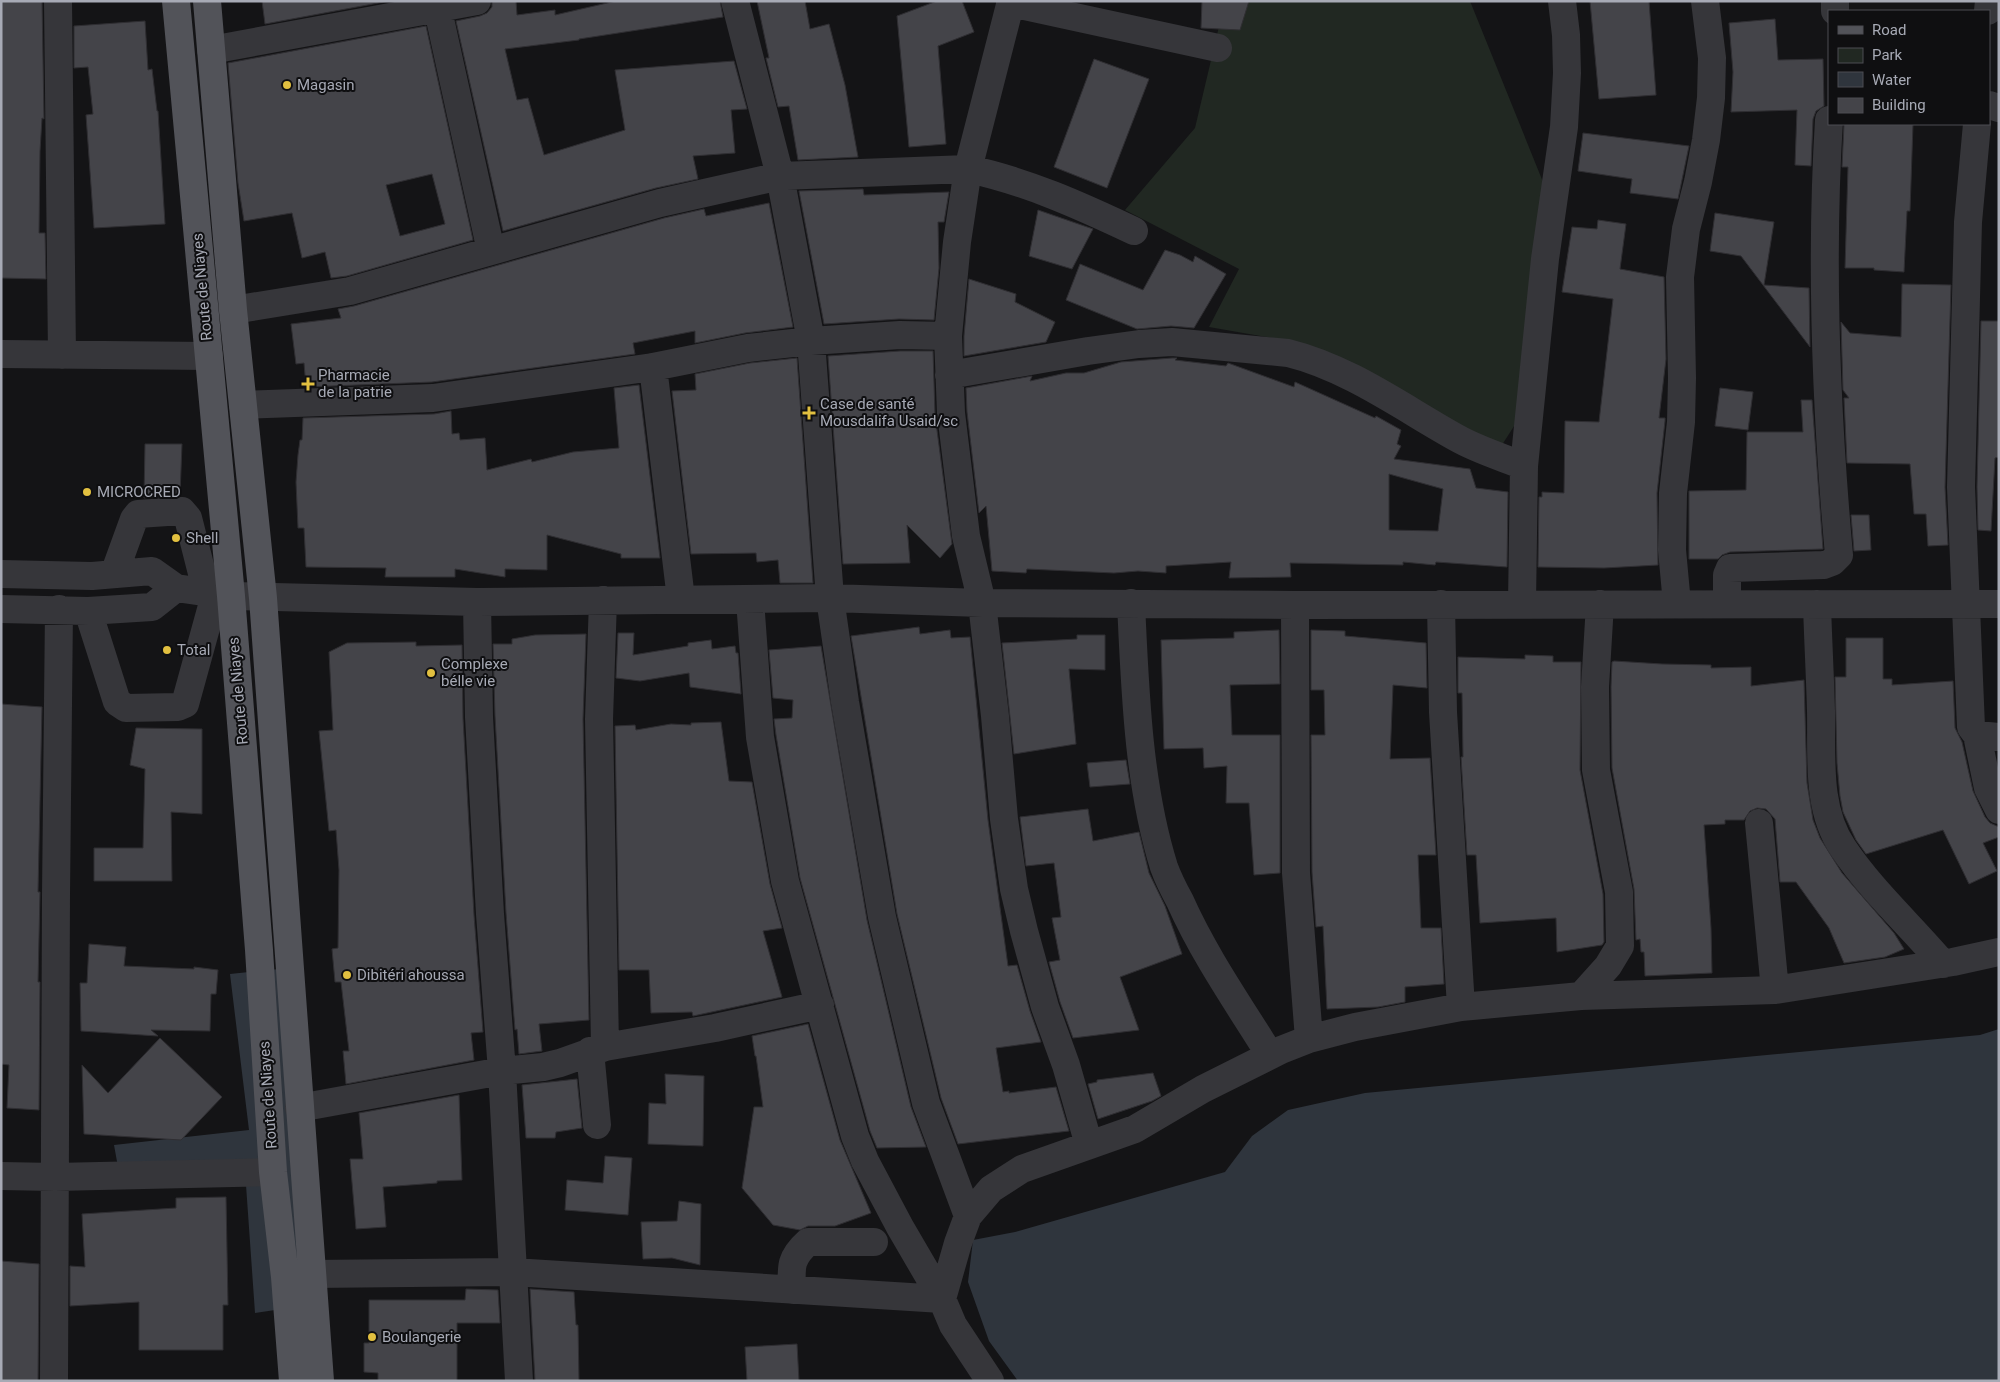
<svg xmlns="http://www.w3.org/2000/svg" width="2000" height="1382" viewBox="0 0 2000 1382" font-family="Roboto,sans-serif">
<rect width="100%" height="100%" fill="#141416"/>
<!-- green -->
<path fill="#212822" d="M 1225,1 L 1470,1 L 1543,182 L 1527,406 L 1500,448 L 1301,343 L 1209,327 L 1239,269 L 1125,210 L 1195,128 Z"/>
<!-- water -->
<path fill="#2f353d" d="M 299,967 L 322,1303 L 255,1313 L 246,1185 L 120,1178 L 114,1145 L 249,1130 L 230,974 Z
M 1999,1029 L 1999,1381 L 1018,1381 L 989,1341 L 968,1282 L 973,1240 L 1015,1232 L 1225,1172 L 1252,1136 L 1288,1110 L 1365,1093 L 1980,1035 Z"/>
<!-- building -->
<path fill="#444449" stroke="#2f2e32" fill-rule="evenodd" d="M 1,1 L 42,1 L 44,119 L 42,118 L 40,151 L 39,233 L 45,233 L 46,279 L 1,278 Z
M 262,1 L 389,1 L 265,24 Z
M 492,1 L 516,1 L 517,15 L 555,10 L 555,15 L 616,1 L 720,1 L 723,17 L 579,39 L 579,40 L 505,49 L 517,100 L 528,98 L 544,155 L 625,130 L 615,70 L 734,61 L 747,109 L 731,110 L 735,153 L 693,156 L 698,179 L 656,188 L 503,231 L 456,21 L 480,16 L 487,13 L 492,7 Z
M 757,1 L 805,1 L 810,29 L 829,24 L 845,85 L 858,157 L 798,160 L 789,106 L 778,107 L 766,58 L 769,58 Z
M 937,1 L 962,1 L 974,32 L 938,46 L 946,144 L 909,147 L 897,16 Z
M 1202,1 L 1249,1 L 1240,30 L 1201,28 Z
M 1590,1 L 1649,1 L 1656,95 L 1599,99 Z
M 1775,19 L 1778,60 L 1823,59 L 1824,106 L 1816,111 L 1813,119 L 1811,166 L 1795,165 L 1797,110 L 1731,112 L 1733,72 L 1729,23 Z
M 145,21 L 148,70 L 152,69 L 157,111 L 158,111 L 165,224 L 94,228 L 86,115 L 93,114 L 88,67 L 74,68 L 74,26 Z
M 426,26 L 473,240 L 347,276 L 331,278 L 325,252 L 302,258 L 292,213 L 244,221 L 238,183 L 228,63 ZM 432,174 L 445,224 L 400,236 L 386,185 Z
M 1094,59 L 1149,79 L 1107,188 L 1054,167 Z
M 1844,124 L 1913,124 L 1910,211 L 1907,211 L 1904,272 L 1874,270 L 1874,268 L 1845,268 L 1848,167 L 1842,167 Z
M 1583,133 L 1689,146 L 1678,199 L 1630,193 L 1632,179 L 1578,171 Z
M 863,189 L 864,195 L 949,192 L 944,222 L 938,222 L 939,268 L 934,320 L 899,319 L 824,324 L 799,191 Z
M 769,203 L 793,327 L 745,333 L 695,343 L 695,331 L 633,343 L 635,354 L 432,382 L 306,387 L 304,363 L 296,364 L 291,324 L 341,318 L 338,309 L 354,306 L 664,218 L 704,209 L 706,216 Z
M 1038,210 L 1093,229 L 1072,269 L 1029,256 Z
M 1715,213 L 1774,222 L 1764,285 L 1809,288 L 1810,347 L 1741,256 L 1710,251 Z
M 1598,220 L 1626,224 L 1620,269 L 1664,277 L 1666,359 L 1659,418 L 1665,418 L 1665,421 L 1657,493 L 1658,565 L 1604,568 L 1538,567 L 1539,497 L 1542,497 L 1542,492 L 1564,493 L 1565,421 L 1599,422 L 1613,299 L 1562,292 L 1572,227 L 1597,229 Z
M 1165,250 L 1180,255 L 1193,262 L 1195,256 L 1226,274 L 1194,328 L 1171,326 L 1137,329 L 1066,300 L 1080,264 L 1143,290 Z
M 969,279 L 1016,294 L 1015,302 L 1055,322 L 1046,342 L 964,356 L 964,336 Z
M 1902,284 L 1951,285 L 1945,487 L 1948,545 L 1928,546 L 1926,514 L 1914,514 L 1910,464 L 1847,463 L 1844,398 L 1849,398 L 1843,390 L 1841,322 L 1850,333 L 1901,337 Z
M 1981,321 L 1999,321 L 1999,457 L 1995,458 L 1991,531 L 1978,530 L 1977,487 Z
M 900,351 L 933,351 L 935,415 L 952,544 L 940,558 L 907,525 L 910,563 L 843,564 L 828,356 Z
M 797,358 L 813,583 L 780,583 L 778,560 L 757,562 L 756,553 L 691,554 L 672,391 L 696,390 L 695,374 L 750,363 Z
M 1172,358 L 1177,358 L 1175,360 L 1226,366 L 1228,363 L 1294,387 L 1295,382 L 1375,418 L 1376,416 L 1401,430 L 1397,444 L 1401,446 L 1394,459 L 1470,469 L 1476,488 L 1508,492 L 1507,567 L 1436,562 L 1435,565 L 1403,562 L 1403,565 L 1290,563 L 1291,577 L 1229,578 L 1231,562 L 1166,566 L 1166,573 L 1138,571 L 1114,573 L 1027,569 L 1026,573 L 992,571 L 986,506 L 979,513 L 967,412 L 966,388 L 1032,376 L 1030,381 L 1066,373 L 1084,373 L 1121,362 ZM 1389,474 L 1443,489 L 1438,531 L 1389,530 Z
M 639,385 L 660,558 L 621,558 L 621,554 L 547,535 L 547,570 L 505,569 L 505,577 L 455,569 L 455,577 L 385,577 L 386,568 L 306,567 L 304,528 L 298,528 L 296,482 L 298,455 L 300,440 L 302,440 L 303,418 L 434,414 L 451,411 L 452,434 L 459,433 L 460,440 L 485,438 L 487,470 L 531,459 L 532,462 L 573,452 L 619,448 L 614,388 Z
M 1720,388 L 1753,392 L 1748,430 L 1715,426 Z
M 1801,400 L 1812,400 L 1823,549 L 1730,552 L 1722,555 L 1718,559 L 1689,559 L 1689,491 L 1746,490 L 1747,432 L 1803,432 Z
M 145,444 L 182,444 L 180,495 L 144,498 Z
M 1851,515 L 1869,515 L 1871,550 L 1854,551 Z
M 919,627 L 920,634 L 950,630 L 951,638 L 970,637 L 988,820 L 1008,966 L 1017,965 L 1030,1011 L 1041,1042 L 996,1048 L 1003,1092 L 1009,1091 L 1009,1093 L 1056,1087 L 1069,1131 L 958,1144 L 941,1098 L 897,914 L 851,636 Z
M 1279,630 L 1280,684 L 1230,685 L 1232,735 L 1280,735 L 1280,873 L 1254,875 L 1249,803 L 1226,803 L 1227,766 L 1204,768 L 1203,748 L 1164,749 L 1161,640 L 1234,638 L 1234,632 Z
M 1311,630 L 1345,631 L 1345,636 L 1426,643 L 1427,688 L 1393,685 L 1390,759 L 1430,758 L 1436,855 L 1418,855 L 1421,928 L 1441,928 L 1444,984 L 1405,987 L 1405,1002 L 1378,1007 L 1327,1009 L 1323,926 L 1316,927 L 1312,872 L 1311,735 L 1325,735 L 1324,690 L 1311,690 Z
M 618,633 L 634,633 L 633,655 L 688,646 L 688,643 L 711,640 L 712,649 L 735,646 L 736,653 L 738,653 L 741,694 L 690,687 L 689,673 L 640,681 L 616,678 Z
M 586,634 L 583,719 L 589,1020 L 539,1024 L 542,1051 L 519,1054 L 517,1029 L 515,1030 L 506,913 L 495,716 L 493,644 L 512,644 L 512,639 L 535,635 Z
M 1077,635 L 1105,635 L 1105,670 L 1069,669 L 1076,744 L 1014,754 L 1002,643 L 1077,639 Z
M 1846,638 L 1883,638 L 1883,679 L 1892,679 L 1892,685 L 1953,681 L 1955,728 L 1962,742 L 1973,791 L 1985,817 L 1990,823 L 1999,827 L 1999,837 L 1983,843 L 1997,871 L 1969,884 L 1943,830 L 1866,854 L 1856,840 L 1843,812 L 1840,796 L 1837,763 L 1835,677 L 1846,677 Z
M 416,642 L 416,646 L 462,645 L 463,718 L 474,915 L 483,1032 L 471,1033 L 474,1060 L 346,1084 L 343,1051 L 349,1051 L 341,982 L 335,982 L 332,949 L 338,948 L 339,870 L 336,830 L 329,831 L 319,731 L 333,730 L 329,652 L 347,643 Z
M 821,646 L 867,920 L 911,1107 L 926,1147 L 877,1148 L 870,1131 L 800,878 L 776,735 L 774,719 L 792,718 L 793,700 L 773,698 L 769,650 Z
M 1525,655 L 1553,656 L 1553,662 L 1581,662 L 1580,770 L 1603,894 L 1604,942 L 1602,945 L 1557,952 L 1556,918 L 1480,923 L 1476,855 L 1467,855 L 1461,757 L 1463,757 L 1462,693 L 1458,693 L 1458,657 L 1525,659 Z
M 1614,661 L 1662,664 L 1711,665 L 1711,668 L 1751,667 L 1751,686 L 1804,680 L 1807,783 L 1813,820 L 1820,838 L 1842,873 L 1894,933 L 1904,949 L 1885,957 L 1844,963 L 1829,928 L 1796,882 L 1780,882 L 1775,819 L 1766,809 L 1757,808 L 1750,811 L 1744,820 L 1725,820 L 1725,824 L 1704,825 L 1711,928 L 1712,973 L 1645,976 L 1644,952 L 1641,952 L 1640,939 L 1636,940 L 1634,889 L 1612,768 L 1611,687 L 1612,662 Z
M 1,704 L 42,707 L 38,892 L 40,892 L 38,982 L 40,982 L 39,1110 L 7,1108 L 9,1065 L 1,1064 Z
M 721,722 L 729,781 L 752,782 L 770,884 L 782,928 L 763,931 L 782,997 L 693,1016 L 692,1012 L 651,1013 L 649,970 L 619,970 L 615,726 L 635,725 L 636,730 L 671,724 L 691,725 L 691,723 Z
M 136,728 L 202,729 L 202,814 L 171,812 L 172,881 L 94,881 L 94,848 L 143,848 L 145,769 L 130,765 Z
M 1126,760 L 1130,784 L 1090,787 L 1087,763 Z
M 1088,809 L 1093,841 L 1139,832 L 1149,873 L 1165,906 L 1182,954 L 1120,977 L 1139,1030 L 1073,1038 L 1060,1002 L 1049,962 L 1060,960 L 1052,918 L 1061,917 L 1054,863 L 1026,866 L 1020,817 Z
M 89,944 L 126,947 L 124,966 L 194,969 L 194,967 L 218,970 L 216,994 L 211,994 L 210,1031 L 151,1030 L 158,1036 L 81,1031 L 80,983 L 87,983 Z
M 808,1024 L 840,1140 L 871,1213 L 835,1226 L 808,1226 L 800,1230 L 773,1225 L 742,1188 L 754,1107 L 763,1107 L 756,1056 L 755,1056 L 752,1036 Z
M 160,1038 L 222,1097 L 181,1140 L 84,1134 L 82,1065 L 108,1093 Z
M 1153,1073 L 1161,1096 L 1152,1101 L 1098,1119 L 1088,1084 L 1097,1082 L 1097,1080 Z
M 665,1074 L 704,1076 L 703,1146 L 648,1144 L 649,1103 L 666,1104 Z
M 577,1079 L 582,1128 L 556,1132 L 555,1138 L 526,1138 L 522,1085 Z
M 459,1095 L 462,1180 L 437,1181 L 437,1183 L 383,1187 L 386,1227 L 356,1229 L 350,1159 L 363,1159 L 359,1113 Z
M 605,1156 L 632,1158 L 628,1215 L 565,1210 L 567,1180 L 603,1183 Z
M 226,1197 L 228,1305 L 223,1305 L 223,1350 L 139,1350 L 139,1302 L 70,1306 L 70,1266 L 85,1267 L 82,1214 L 176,1208 L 176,1198 Z
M 679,1201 L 701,1204 L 700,1265 L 672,1258 L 643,1259 L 641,1222 L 677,1221 Z
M 1,1261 L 39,1264 L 38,1381 L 1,1381 Z
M 466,1289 L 498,1290 L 500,1323 L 457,1323 L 457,1381 L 378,1381 L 378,1373 L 364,1372 L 364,1343 L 369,1343 L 369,1300 L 465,1300 Z
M 530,1289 L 574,1292 L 576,1325 L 578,1325 L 579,1381 L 535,1381 Z
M 797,1344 L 799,1381 L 747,1381 L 745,1347 Z"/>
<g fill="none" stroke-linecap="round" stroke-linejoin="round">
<!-- minor -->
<path stroke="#36363a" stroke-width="28" d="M 58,1 L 62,355
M 436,1 L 491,251
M 735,1 L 780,176 L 811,341 L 830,598 L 845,702 L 882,917 L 926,1103 L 968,1216
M 1011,1 L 968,169 L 957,242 L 948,336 L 951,413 L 966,536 L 982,603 L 995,716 L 1004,819 L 1014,889 L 1024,931 L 1045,1007 L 1066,1065 L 1089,1145
M 1010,3 L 1218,48
M 1835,11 L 1835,1
M 1988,11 L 1989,1
M 211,50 L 477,1
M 1989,105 L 1999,108
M 1977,124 L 1968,222 L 1961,487 L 1971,727 L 1977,735 L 1999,737
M 233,310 L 350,291 L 660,203 L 780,176 L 968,169 C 1026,181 1081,206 1134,231
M 1,354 L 209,356
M 653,367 L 681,599
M 949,375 L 1088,351 L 1139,344 L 1172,342 L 1288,353 C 1349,368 1403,408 1457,438 C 1478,450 1502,457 1524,466
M 243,405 L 433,398 L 653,367 L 748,348 L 811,341 L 900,335 L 948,336
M 1,574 L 92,576 L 152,571 L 176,588 L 231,596 L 477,602 L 830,598 L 982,603 L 1295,605 L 1999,604
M 114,574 L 134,519 L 138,514 L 182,511 L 188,518 L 207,593
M 603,600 L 599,719 L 605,1047
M 750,600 L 760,737 L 785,881 L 855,1136 L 865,1161 L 900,1227 L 942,1299 L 953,1325 L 990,1381
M 477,602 L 479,717 L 490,914 L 502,1071 L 519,1381
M 1131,603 C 1135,689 1138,784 1164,867 C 1168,878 1174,890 1180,901 C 1204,955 1239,1005 1270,1055
M 1441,604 L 1443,712 L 1461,1007
M 1522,604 L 1524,466 L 1545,259 L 1564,127 L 1567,73 L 1566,35 L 1562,1
M 1677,604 L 1672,550 L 1673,493 L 1681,422 L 1682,378 L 1680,277 L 1686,229 L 1698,182 L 1706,140 L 1711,98 L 1712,58 L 1705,1
M 1727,604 L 1727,575 L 1730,568 L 1824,565 L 1832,562 L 1839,555 C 1826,411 1820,265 1829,120
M 1817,604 C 1818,639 1820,675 1821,711 C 1822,755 1816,809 1843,848 C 1871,890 1910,925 1943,964
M 1295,605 L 1296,873 L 1309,1039
M 1,609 L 88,611 L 152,607 L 176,588
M 88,611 L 117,702 L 126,708 L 178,707 L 185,704 L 215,595
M 1977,735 L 1988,788 L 1999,810
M 1759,823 L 1775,990
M 1581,996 L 1608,966 L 1620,946 L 1619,892 L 1596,770 L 1595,687 L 1600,604
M 590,1051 L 597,1125
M 299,1108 L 502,1071 L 543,1067 L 560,1063 L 605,1047 L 715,1028 L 820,1005
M 1,1176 L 55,1177 L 273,1172
M 311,1274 L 513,1272 L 942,1299 L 958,1243 L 968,1216 L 991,1189 L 1022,1169 L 1135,1129 L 1203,1089 L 1281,1050 L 1309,1039 L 1355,1027 L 1461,1007 L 1581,996 L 1775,990 L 1953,962 L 1999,952
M 792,1290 C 791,1267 790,1258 808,1242 L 874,1242
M 54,1381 L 56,895 L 59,609"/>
<!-- major -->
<path stroke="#525359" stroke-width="28" d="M 176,1 L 231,596 L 259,950 L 273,1172 L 285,1277 L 293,1381
M 207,1 L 233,310 L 263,598 L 320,1381"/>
</g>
<!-- markers -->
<g fill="#e2c040" stroke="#0f0f11" stroke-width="2">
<circle cx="287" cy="85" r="5"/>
<path d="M305.5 376.5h5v5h5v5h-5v5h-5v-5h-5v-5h5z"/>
<path d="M806.5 405.5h5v5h5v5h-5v5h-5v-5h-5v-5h5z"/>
<circle cx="87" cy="492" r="5"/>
<circle cx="176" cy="538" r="5"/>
<circle cx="167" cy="650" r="5"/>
<circle cx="431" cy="673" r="5"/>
<circle cx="347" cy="975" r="5"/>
<circle cx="372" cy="1337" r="5"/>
</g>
<g text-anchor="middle" stroke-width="4" stroke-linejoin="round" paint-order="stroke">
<!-- poi labels -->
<g font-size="15" fill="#a7aab5" stroke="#0f0f11" text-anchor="start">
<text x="297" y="90">Magasin</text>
<text x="318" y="380">Pharmacie<tspan x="318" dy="17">de la patrie</tspan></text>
<text x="820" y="409">Case de santé<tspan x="820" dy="17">Mousdalifa Usaid/sc</tspan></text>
<text x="97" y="497">MICROCRED</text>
<text x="186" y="543">Shell</text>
<text x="177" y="655">Total</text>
<text x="441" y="669">Complexe<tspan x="441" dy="17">bélle vie</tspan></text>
<text x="357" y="980">Dibitéri ahoussa</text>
<text x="382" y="1342">Boulangerie</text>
</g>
<!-- street labels -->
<g font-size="15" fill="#a7aab5" stroke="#0f0f11">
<text transform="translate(202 287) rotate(-95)" y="5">Route de Niayes</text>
<text transform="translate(238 691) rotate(-95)" y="5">Route de Niayes</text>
<text transform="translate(268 1095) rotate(-94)" y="5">Route de Niayes</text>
</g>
</g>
<!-- border -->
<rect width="2000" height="1382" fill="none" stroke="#a7aab5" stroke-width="5"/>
<!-- legend -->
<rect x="1828" y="10" width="162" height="115" fill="#0f0f11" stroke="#4c4d53"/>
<rect x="1838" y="26" width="25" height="8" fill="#525359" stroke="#4c4d53"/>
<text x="1872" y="35" font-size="15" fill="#a7aab5">Road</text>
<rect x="1838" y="48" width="25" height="15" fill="#212822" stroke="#4c4d53"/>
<text x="1872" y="60" font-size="15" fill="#a7aab5">Park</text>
<rect x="1838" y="72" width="25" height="15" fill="#2f353d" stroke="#4c4d53"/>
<text x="1872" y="85" font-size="15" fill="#a7aab5">Water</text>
<rect x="1838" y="98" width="25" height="15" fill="#444449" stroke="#4c4d53"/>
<text x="1872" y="110" font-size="15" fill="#a7aab5">Building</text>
</svg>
